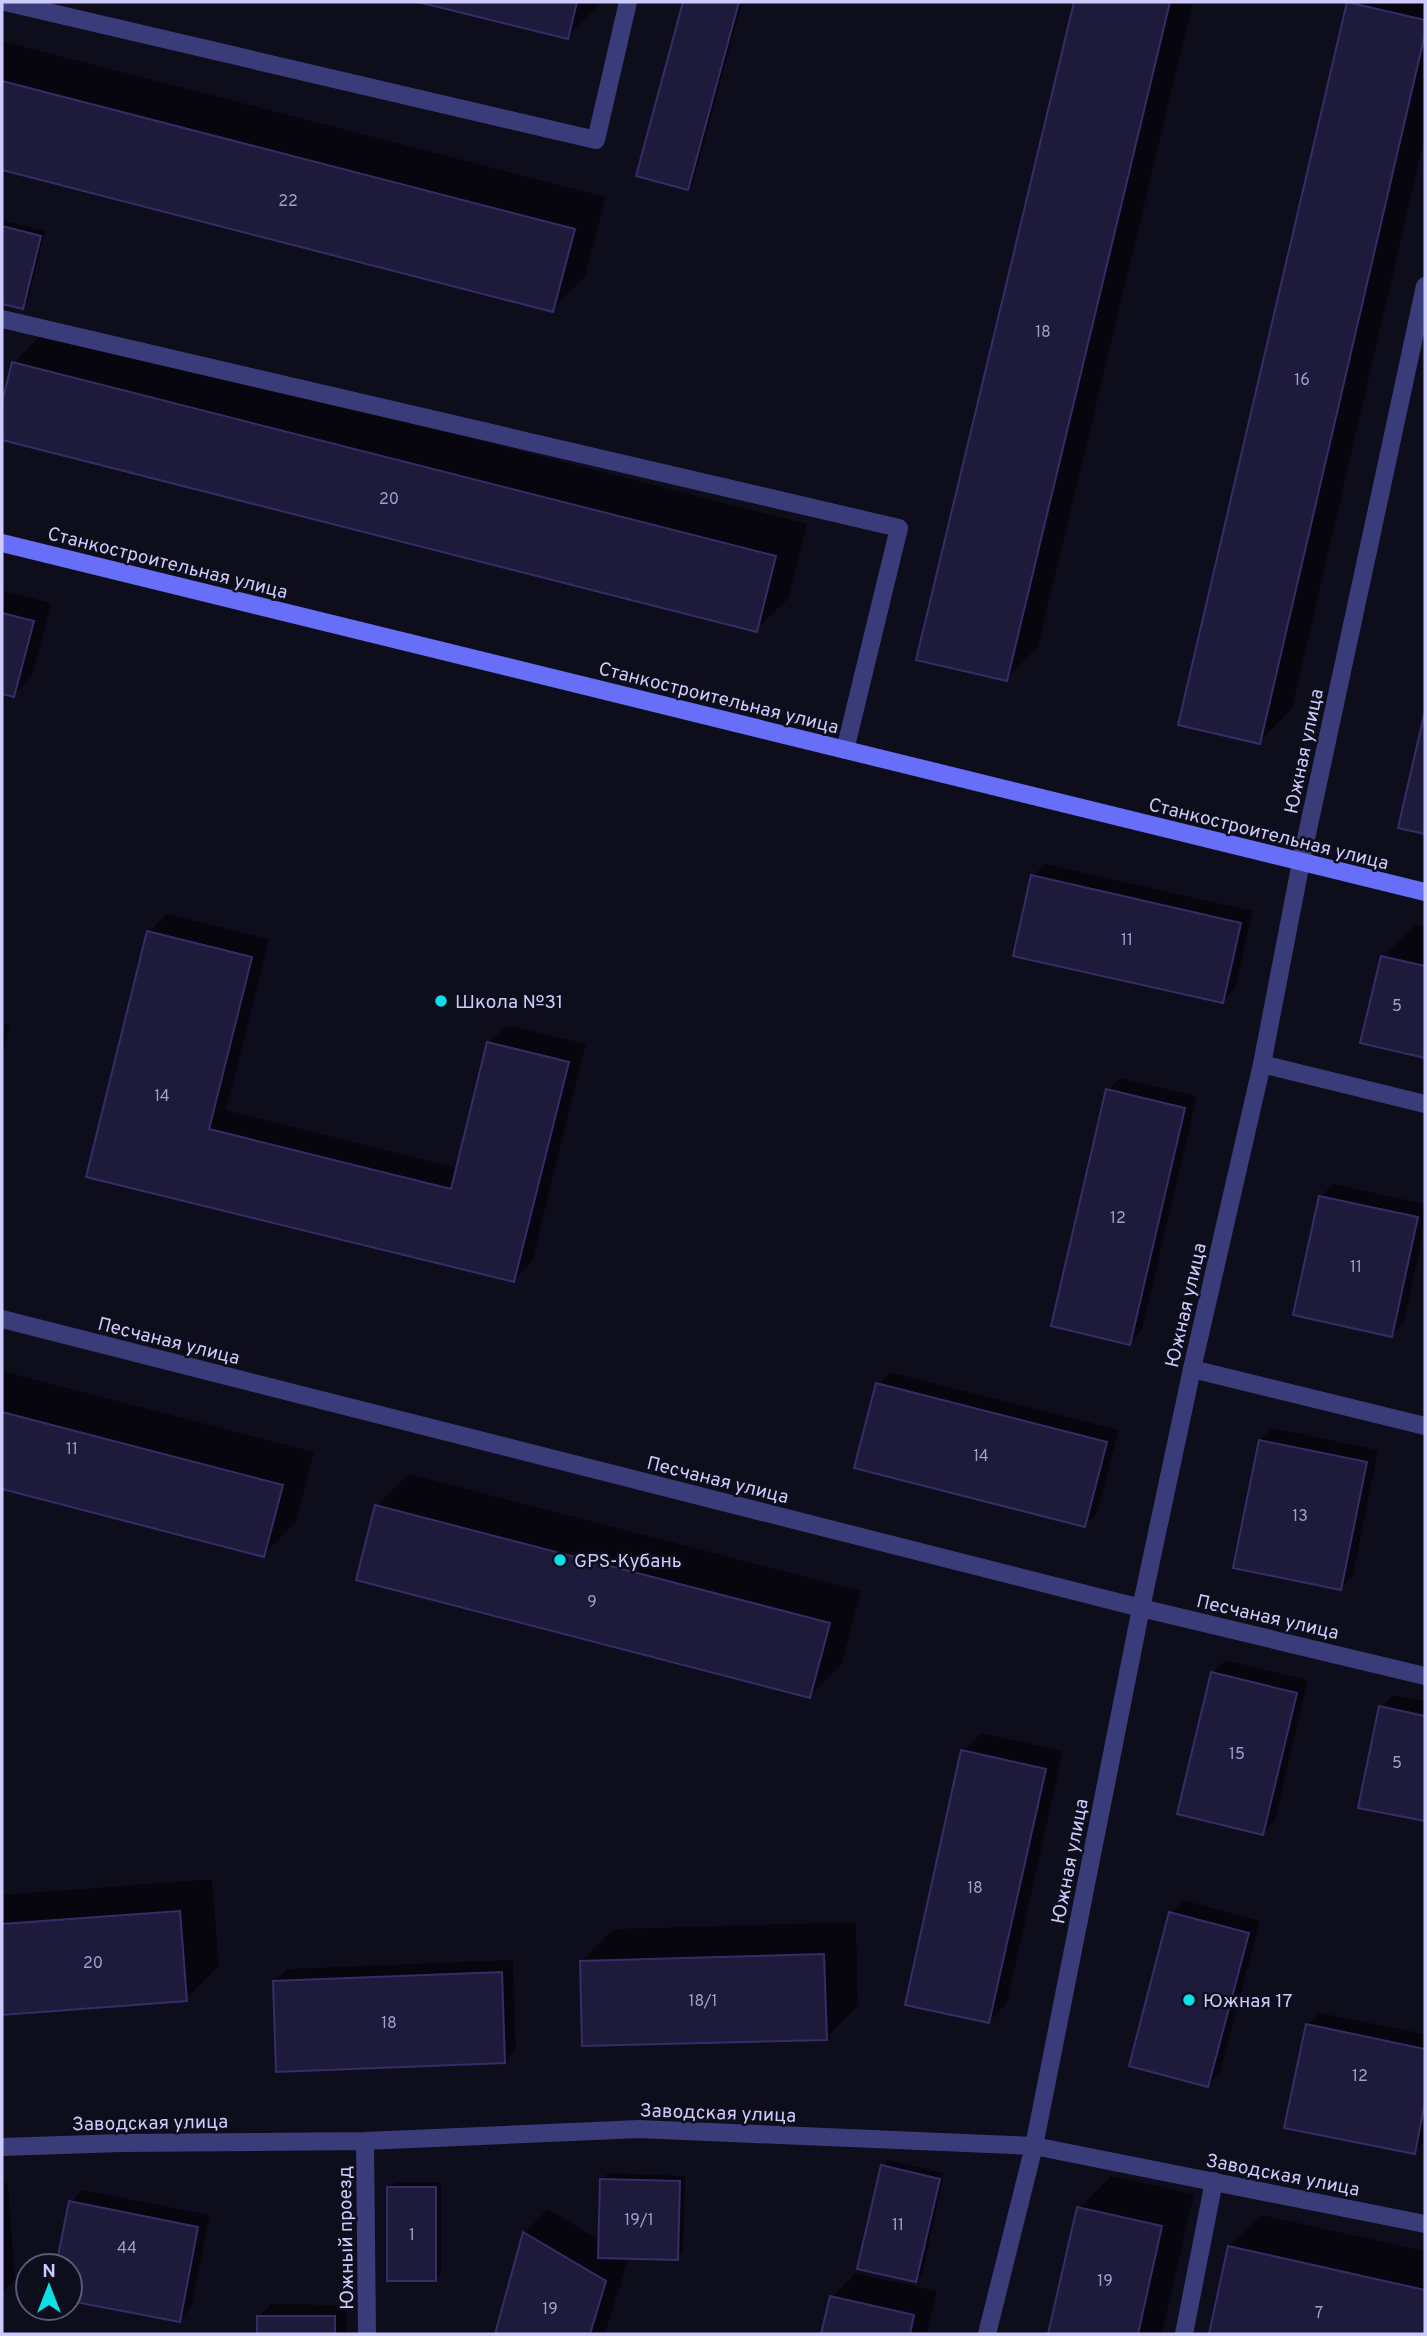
<svg xmlns="http://www.w3.org/2000/svg" width="1427" height="2336" viewBox="0 0 1427 2336" font-family="Overpass,sans-serif">
<rect width="100%" height="100%" fill="#0e0d1c"/>
<!-- shadow -->
<path fill="#0007" d="M 425,2 L 601,2 L 567,37 Z
M 685,2 L 742,2 L 693,183 L 688,188 L 638,175 Z
M 1076,2 L 1193,2 L 1038,647 L 1006,679 L 918,659 Z
M 1425,2 L 1425,136 L 1292,709 L 1259,742 L 1349,3 Z
M 2,41 L 606,197 L 585,277 L 552,310 L 2,169 Z
M 2,220 L 45,231 L 28,301 L 22,307 L 2,302 Z
M 46,330 L 807,524 L 789,598 L 756,630 L 2,438 L 2,410 L 14,363 Z
M 2,590 L 51,603 L 32,677 L 13,695 L 2,692 Z
M 1425,718 L 1425,832 L 1400,827 Z
M 1045,864 L 1253,911 L 1235,989 L 1222,1001 L 1033,876 Z
M 167,914 L 269,939 L 226,1110 L 458,1168 L 488,1043 L 507,1025 L 586,1044 L 532,1262 L 514,1280 L 88,1175 L 149,932 Z
M 1415,924 L 1425,927 L 1425,1057 L 1363,1042 L 1383,957 Z
M 2,1024 L 10,1025 L 2,1059 Z
M 1120,1078 L 1197,1096 L 1142,1330 L 1129,1343 L 1108,1090 Z
M 1333,1184 L 1425,1204 L 1425,1225 L 1404,1322 L 1392,1335 L 1320,1197 Z
M 2,1371 L 314,1452 L 296,1522 L 264,1555 L 2,1487 Z
M 890,1372 L 1119,1430 L 1097,1513 L 1085,1526 L 878,1384 Z
M 1273,1428 L 1378,1450 L 1353,1576 L 1341,1588 L 1260,1440 Z
M 409,1474 L 861,1591 L 842,1664 L 810,1696 L 376,1506 Z
M 1225,1660 L 1308,1680 L 1275,1820 L 1263,1833 L 1213,1673 Z
M 1393,1695 L 1425,1701 L 1425,1820 L 1360,1806 L 1381,1707 Z
M 982,1733 L 1063,1751 L 1007,2003 L 989,2022 L 963,1751 Z
M 212,1879 L 219,1966 L 186,1999 L 2,2013 L 2,1895 Z
M 1183,1900 L 1260,1921 L 1220,2073 L 1207,2085 L 1171,1913 Z
M 856,1922 L 858,2006 L 826,2038 L 581,1961 L 614,1929 Z
M 513,1960 L 516,2049 L 504,2062 L 275,1981 L 287,1969 Z
M 1320,2013 L 1425,2034 L 1425,2141 L 1414,2152 L 1307,2025 Z
M 888,2160 L 944,2173 L 922,2274 L 916,2280 L 882,2166 Z
M 608,2173 L 685,2176 L 683,2252 L 677,2258 L 629,2257 L 605,2334 L 497,2334 L 524,2233 L 548,2209 L 601,2241 L 602,2179 Z
M 1111,2176 L 1194,2194 L 1162,2334 L 1050,2334 L 1079,2208 Z
M 395,2182 L 441,2182 L 441,2274 L 435,2280 L 389,2188 Z
M 2,2183 L 8,2183 L 15,2280 L 2,2293 Z
M 83,2190 L 210,2215 L 191,2308 L 179,2320 L 70,2299 L 70,2266 L 58,2266 L 71,2202 Z
M 1262,2215 L 1425,2251 L 1425,2334 L 1210,2334 L 1229,2247 Z
M 856,2273 L 937,2291 L 927,2334 L 823,2334 L 832,2297 Z
M 271,2304 L 347,2305 L 347,2334 L 259,2334 L 259,2316 Z"/>
<!-- building -->
<path fill="#1e1a3c" stroke="#342d67" stroke-width="2" d="M 418,2 L 577,2 L 568,39 Z
M 683,2 L 739,2 L 688,190 L 636,176 Z
M 1074,2 L 1170,2 L 1007,681 L 916,660 Z
M 1347,2 L 1425,20 L 1425,34 L 1260,744 L 1178,725 Z
M 2,81 L 575,229 L 553,312 L 2,170 Z
M 2,226 L 41,236 L 23,309 L 2,304 Z
M 12,362 L 776,556 L 757,632 L 2,440 L 2,403 Z
M 2,613 L 34,621 L 14,697 L 2,694 Z
M 1425,711 L 1425,834 L 1398,828 Z
M 1031,875 L 1241,923 L 1223,1003 L 1013,956 Z
M 147,931 L 252,957 L 209,1129 L 451,1189 L 487,1042 L 569,1062 L 514,1282 L 86,1177 Z
M 1381,956 L 1425,966 L 1425,1058 L 1360,1043 Z
M 1106,1089 L 1185,1108 L 1130,1345 L 1051,1326 Z
M 1319,1196 L 1418,1217 L 1392,1337 L 1293,1315 Z
M 876,1383 L 1107,1442 L 1085,1527 L 854,1468 Z
M 2,1412 L 283,1485 L 264,1557 L 2,1489 Z
M 1259,1440 L 1367,1462 L 1341,1590 L 1233,1568 Z
M 375,1505 L 830,1623 L 810,1698 L 356,1580 Z
M 1211,1672 L 1297,1693 L 1263,1835 L 1177,1814 Z
M 1379,1706 L 1425,1716 L 1425,1821 L 1358,1808 Z
M 961,1750 L 1046,1769 L 989,2023 L 905,2005 Z
M 180,1911 L 187,2001 L 2,2015 L 2,1924 Z
M 1169,1912 L 1249,1933 L 1208,2087 L 1129,2066 Z
M 824,1954 L 827,2040 L 582,2046 L 580,1961 Z
M 502,1972 L 505,2063 L 276,2072 L 273,1981 Z
M 1306,2024 L 1425,2049 L 1425,2101 L 1415,2154 L 1284,2128 Z
M 881,2165 L 940,2179 L 916,2282 L 857,2269 Z
M 600,2179 L 680,2181 L 678,2260 L 598,2258 Z
M 387,2187 L 436,2187 L 436,2281 L 387,2281 Z
M 69,2201 L 198,2227 L 180,2322 L 70,2301 L 70,2266 L 56,2266 Z
M 1077,2207 L 1162,2226 L 1138,2334 L 1048,2334 Z
M 523,2232 L 606,2281 L 590,2334 L 495,2334 Z
M 1228,2246 L 1425,2290 L 1425,2334 L 1209,2334 Z
M 830,2296 L 914,2315 L 910,2334 L 821,2334 Z
M 257,2316 L 335,2316 L 335,2334 L 257,2334 Z"/>
<g fill="none" stroke-linecap="round" stroke-linejoin="round">
<!-- lane -->
<path stroke="#3a3c79" stroke-width="18" d="M 5,2 L 596,140 L 628,2
M 2,319 L 899,528 L 845,750
M 1262,1064 L 1425,1104
M 1192,1369 L 1425,1426
M 1184,2334 L 1214,2181"/>
<!-- street -->
<path stroke="#3a3c79" stroke-width="18" d="M 2,1319 L 1141,1608 L 1425,1676
M 365,2141 L 367,2334
M 2,2147 L 121,2143 L 365,2141 L 639,2129 L 1034,2146 L 1425,2224
M 987,2334 L 1034,2146 L 1141,1608 L 1192,1369 L 1262,1064 L 1301,862 L 1425,286"/>
<!-- secondary -->
<path stroke="#676ef7" stroke-width="18" d="M 2,543 L 1425,892"/>
</g>
<!-- markers -->
<g fill="#0ddfe6" stroke="#0e0d1c" stroke-width="2.5">
<circle cx="441" cy="1001" r="7"/>
<circle cx="560" cy="1560" r="7"/>
<circle cx="1189" cy="2000" r="7"/>
</g>
<g text-anchor="middle" stroke-width="5" stroke-linejoin="round" paint-order="stroke">
<!-- number labels -->
<g font-size="16" fill="#a19fcc">
<text x="288" y="206">22</text>
<text x="1043" y="337">18</text>
<text x="1302" y="385">16</text>
<text x="389" y="504">20</text>
<text x="1127" y="945">11</text>
<text x="1397" y="1011">5</text>
<text x="162" y="1101">14</text>
<text x="1118" y="1223">12</text>
<text x="1356" y="1272">11</text>
<text x="72" y="1454">11</text>
<text x="981" y="1461">14</text>
<text x="1300" y="1521">13</text>
<text x="592" y="1607">9</text>
<text x="1237" y="1759">15</text>
<text x="1397" y="1768">5</text>
<text x="975" y="1893">18</text>
<text x="93" y="1968">20</text>
<text x="703" y="2006">18/1</text>
<text x="389" y="2028">18</text>
<text x="1360" y="2081">12</text>
<text x="639" y="2225">19/1</text>
<text x="898" y="2230">11</text>
<text x="412" y="2240">1</text>
<text x="127" y="2253">44</text>
<text x="1105" y="2286">19</text>
<text x="550" y="2314">19</text>
<text x="1319" y="2318">7</text>
</g>
<!-- street labels -->
<g font-size="19" fill="#cdcbfc" stroke="#0e0d1c">
<text transform="translate(168 562) rotate(14)" y="7">Станкостроительная улица</text>
<text transform="translate(719 697) rotate(14)" y="7">Станкостроительная улица</text>
<text transform="translate(1303 751) rotate(-78)" y="7">Южная улица</text>
<text transform="translate(1269 833) rotate(14)" y="7">Станкостроительная улица</text>
<text transform="translate(1185 1305) rotate(-77)" y="7">Южная улица</text>
<text transform="translate(169 1340) rotate(14)" y="7">Песчаная улица</text>
<text transform="translate(718 1479) rotate(14)" y="7">Песчаная улица</text>
<text transform="translate(1268 1616) rotate(13)" y="7">Песчаная улица</text>
<text transform="translate(1069 1861) rotate(-79)" y="7">Южная улица</text>
<text transform="translate(718 2112) rotate(2)" y="7">Заводская улица</text>
<text transform="translate(150 2122) rotate(-1)" y="7">Заводская улица</text>
<text transform="translate(1283 2174) rotate(11)" y="7">Заводская улица</text>
<text transform="translate(345 2238) rotate(-91)" y="7">Южный проезд</text>
</g>
<!-- poi labels -->
<g font-size="19" fill="#cdcbfc" stroke="#0e0d1c" text-anchor="start">
<text x="455" y="1008">Школа №31</text>
<text x="574" y="1567">GPS-Кубань</text>
<text x="1203" y="2007">Южная 17</text>
</g>
</g>
<!-- border -->
<rect width="1427" height="2336" fill="none" stroke="#cdcbfc" stroke-width="7"/>
<!-- north arrow -->
<g transform="translate(49 2287)"><circle r="33" fill="#0e0d1c" stroke="#5a5976" stroke-width="2"/>
<path d="M0-5L12 26L0 18L-12 26Z" fill="#0ddfe6"/>
<text y="-10" font-size="19" font-weight="bold" text-anchor="middle" fill="#cdcbfc">N</text>
</g>
</svg>
